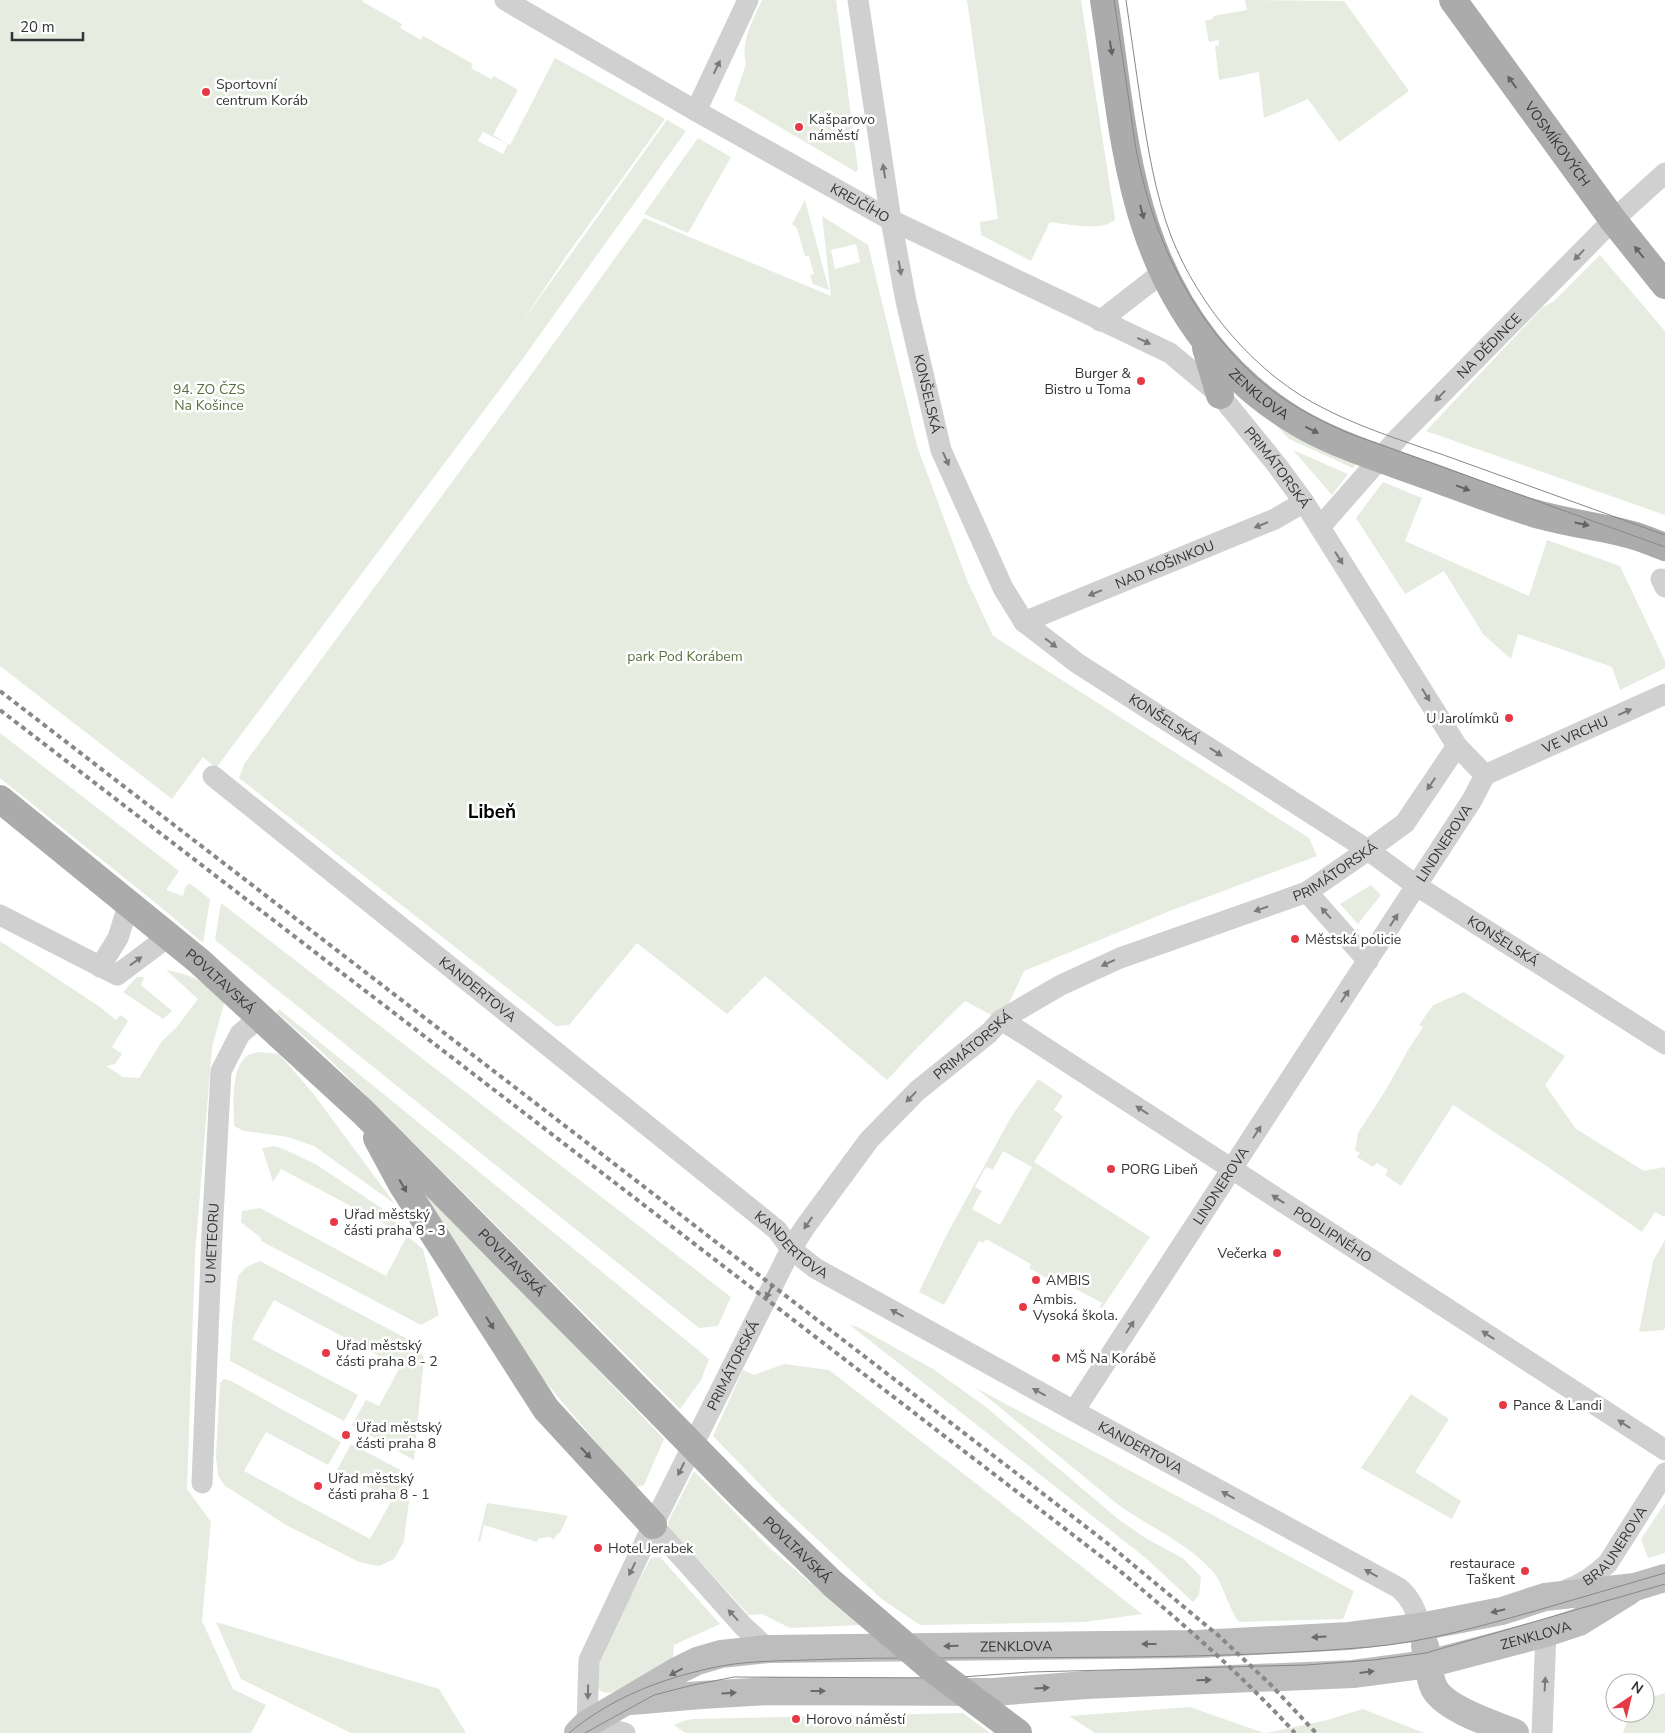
<svg xmlns="http://www.w3.org/2000/svg" width="1665" height="1733" viewBox="0 0 1665 1733" font-family="'Nunito Sans',sans-serif">
<rect width="100%" height="100%" fill="#fff"/>
<!-- green -->
<path fill="#e6ecdf" fill-rule="evenodd" d="M 0,0 L 363,0 L 363,2 L 402,24 L 400,28 L 421,40 L 423,36 L 473,64 L 471,68 L 491,79 L 494,76 L 518,90 L 493,135 L 510,145 L 555,58 L 665,119 L 569,252 L 520,325 L 667,120 L 686,131 L 521,361 L 216,768 L 203,757 L 172,799 L 0,666 ZM 483,132 L 508,144 L 503,154 L 478,141 Z
M 762,0 L 836,0 L 858,169 L 856,172 L 734,100 L 746,64 C 740,42 753,20 762,0 Z
M 967,0 L 1081,0 L 1115,219 C 1105,232 1065,224 1050,222 L 1031,261 L 981,235 L 980,222 L 998,219 Z
M 1245,0 L 1344,1 L 1409,91 L 1339,142 L 1308,99 L 1264,118 L 1259,72 L 1219,80 L 1215,46 L 1219,45 L 1219,40 L 1209,42 L 1205,21 L 1213,19 L 1213,16 L 1247,10 Z
M 698,138 L 731,157 L 688,233 L 644,214 Z
M 805,200 L 829,290 L 813,284 L 810,275 L 814,274 L 809,256 L 805,256 L 797,228 L 792,224 Z
M 822,216 L 868,245 L 917,446 L 967,580 L 993,636 L 1309,838 L 1317,856 L 1170,911 L 1024,971 L 1001,1020 L 965,1001 L 917,1048 L 887,1080 L 765,976 L 727,1014 L 637,943 L 569,1025 L 556,1026 L 239,778 L 244,764 L 528,379 L 644,218 L 831,296 ZM 856,244 L 860,262 L 835,269 L 831,250 Z
M 1600,255 L 1665,331 L 1665,515 L 1426,431 L 1543,307 L 1553,302 Z
M 1259,407 L 1356,464 L 1353,468 L 1289,439 Z
M 1293,450 L 1348,474 L 1332,495 Z
M 1383,482 L 1422,498 L 1405,541 L 1529,596 L 1547,540 L 1620,566 L 1665,661 L 1665,668 L 1620,690 L 1612,667 L 1518,634 L 1511,659 L 1483,634 L 1444,571 L 1405,594 L 1356,518 Z
M 0,733 L 179,871 L 166,890 L 183,896 L 185,888 L 189,883 L 210,899 L 203,943 L 157,904 L 0,778 Z
M 1371,885 L 1381,895 L 1358,924 L 1340,904 Z
M 221,903 L 731,1297 L 718,1326 L 699,1328 L 215,940 Z
M 0,941 L 100,1007 L 116,1020 L 121,1015 L 128,1021 L 112,1047 L 122,1054 L 115,1064 L 106,1066 L 123,1077 L 139,1078 L 162,1041 L 176,1028 L 198,999 L 166,970 C 196,976 202,981 225,1000 L 212,1047 L 195,1254 L 187,1489 L 211,1522 L 202,1621 L 233,1689 L 266,1705 L 251,1733 L 0,1733 Z
M 137,977 L 144,977 L 141,985 L 172,1011 L 163,1019 L 123,992 Z
M 1464,992 L 1565,1056 L 1545,1085 L 1576,1129 L 1644,1171 L 1665,1167 L 1665,1217 L 1655,1212 L 1642,1232 L 1548,1167 L 1453,1105 L 1401,1186 L 1385,1175 L 1388,1170 L 1377,1163 L 1373,1167 L 1357,1157 L 1360,1153 L 1355,1150 L 1358,1133 L 1387,1088 L 1408,1050 L 1423,1027 L 1419,1025 L 1433,1005 Z
M 279,1009 L 709,1359 L 701,1380 L 680,1409 L 384,1113 L 323,1053 L 277,1013 Z
M 258,1052 L 279,1054 L 312,1092 L 395,1204 L 314,1146 L 288,1137 L 244,1131 L 234,1126 C 234,1107 230,1069 247,1056 C 249,1054 255,1053 258,1052 Z
M 1038,1079 L 1063,1096 L 1054,1110 L 1063,1116 L 1034,1162 L 1150,1237 L 1102,1308 L 1100,1307 L 1102,1303 L 1056,1278 L 1053,1282 L 1029,1268 L 1031,1264 L 986,1239 L 983,1243 L 979,1241 L 944,1305 L 919,1292 L 946,1236 L 1011,1117 ZM 1003,1151 L 1032,1167 L 1000,1225 L 972,1209 L 982,1191 L 975,1187 L 986,1167 L 993,1170 Z
M 274,1146 L 286,1150 L 317,1165 L 386,1211 L 407,1236 L 423,1249 L 439,1315 L 421,1325 L 261,1241 L 261,1238 L 241,1222 L 242,1211 L 260,1208 L 386,1276 L 407,1236 L 281,1169 L 273,1182 L 262,1148 Z
M 423,1188 L 664,1439 L 644,1485 L 636,1487 L 595,1441 L 522,1354 L 425,1197 Z
M 1665,1240 L 1665,1328 L 1664,1330 L 1639,1332 L 1653,1261 Z
M 260,1261 L 417,1344 L 424,1358 L 414,1460 L 352,1425 L 366,1400 L 379,1406 L 400,1367 L 274,1300 L 252,1339 L 358,1395 L 344,1421 L 230,1361 L 232,1325 L 238,1276 L 246,1267 Z
M 850,1325 L 858,1327 L 933,1369 L 986,1407 L 1118,1519 L 1147,1539 L 1184,1559 L 1201,1577 L 1199,1595 L 1193,1602 L 1147,1559 Z
M 784,1364 L 829,1370 L 987,1492 L 1142,1614 L 1085,1622 L 920,1625 L 883,1600 L 778,1503 L 713,1436 L 743,1370 L 754,1375 Z
M 224,1379 L 231,1381 L 341,1442 L 328,1465 L 266,1432 L 244,1471 L 370,1539 L 392,1500 L 337,1470 L 351,1444 L 412,1476 L 404,1541 L 394,1559 L 379,1566 L 359,1562 L 286,1525 L 224,1485 L 218,1475 L 216,1456 L 220,1383 Z
M 976,1388 L 1354,1591 L 1343,1619 L 1239,1622 C 1228,1608 1225,1588 1214,1573 C 1189,1543 1147,1526 1116,1503 Z
M 1411,1394 L 1449,1419 L 1415,1472 L 1461,1501 L 1452,1519 L 1361,1468 Z
M 694,1471 L 772,1550 L 860,1625 L 790,1628 L 762,1614 L 749,1615 L 670,1529 L 668,1522 Z
M 487,1503 L 553,1513 L 568,1516 L 560,1533 L 557,1534 L 554,1539 L 548,1537 L 538,1539 L 537,1542 L 484,1525 L 480,1542 L 478,1541 Z
M 1665,1503 L 1665,1553 L 1648,1558 L 1641,1539 Z
M 660,1557 L 720,1624 L 674,1645 L 673,1658 L 616,1691 C 594,1699 594,1678 599,1663 C 611,1629 634,1590 651,1558 Z
M 216,1622 L 439,1689 L 466,1733 L 351,1733 L 241,1679 Z
M 1665,1693 L 1665,1733 L 1623,1733 L 1630,1713 L 1645,1713 L 1645,1699 Z
M 1190,1707 L 1264,1733 L 1095,1733 L 1069,1716 Z
M 1363,1709 L 1424,1733 L 1266,1733 L 1327,1720 Z
M 963,1713 L 990,1733 L 685,1733 L 674,1725 L 683,1721 L 693,1719 Z"/>
<g fill="none" stroke-linecap="round" stroke-linejoin="round">
<!-- minor -->
<g stroke="#d0d0d0" stroke-width="21">
<path id="s1" d="M 505,0 L 696,111 L 891,220 L 1170,353 L 1220,395 L 1276,464 L 1304,502 L 1457,746 L 1485,775"/>
<path id="s2" d="M 858,0 L 891,220 L 906,301 L 941,450 L 1003,588 L 1024,622 L 1077,663 L 1368,850 L 1417,886 L 1665,1044"/>
<path d="M 696,111 L 748,0"/>
<path d="M 1100,321 L 1163,272"/>
<path id="s3" d="M 1320,527 L 1398,438 L 1613,220 L 1665,173"/>
<path d="M 1661,579 L 1665,587"/>
<path id="s4" d="M 1024,622 L 1275,519 L 1304,502"/>
<path id="s5" d="M 1485,775 L 1665,694"/>
<path id="s6" d="M 213,776 L 777,1230 L 791,1249 L 815,1268 L 1074,1411 L 1399,1588 C 1411,1598 1417,1612 1420,1627"/>
<path d="M 1307,892 L 1368,961"/>
<path d="M 0,915 L 117,975 L 169,936"/>
<path d="M 100,967 L 118,938 L 129,903"/>
<path id="s7" d="M 1001,1020 L 1024,1034 L 1665,1450"/>
<path id="s8" d="M 1074,1411 L 1472,800 L 1485,775"/>
<path id="s9" d="M 202,1483 L 212,1235 L 221,1071 L 240,1034 L 260,1017"/>
<path d="M 653,1525 L 743,1626 L 768,1649"/>
<path id="s10" d="M 1566,1590 C 1583,1584 1595,1576 1608,1563 L 1665,1473"/>
<path id="s11" d="M 625,1733 L 587,1724 L 589,1660 L 653,1525 L 791,1249 L 805,1227 L 869,1140 L 917,1091 L 989,1033 L 1001,1020 L 1061,985 L 1120,958 L 1307,892 L 1368,850 L 1405,823 L 1457,746"/>
<path d="M 1542,1733 L 1546,1633"/>
</g>
<!-- secondary -->
<g stroke="#bdbdbd" stroke-width="28">
<path d="M 1425,1646 C 1428,1659 1428,1675 1434,1688 C 1445,1709 1493,1724 1515,1733"/>
<path id="s12" d="M 631,1701 L 701,1695 L 770,1691 L 993,1692 L 1086,1685 L 1353,1674 L 1428,1664 L 1546,1633 L 1579,1622 L 1629,1591"/>
<path id="s13" d="M 578,1733 L 587,1724 L 677,1671 L 697,1661 L 721,1654 L 768,1649 L 1198,1644 L 1349,1636 L 1420,1627 L 1502,1611 L 1545,1597 L 1635,1587 L 1665,1578"/>
</g>
<!-- primary -->
<g stroke="#ababab" stroke-width="28">
<path id="s14" d="M 1104,0 C 1116,75 1122,157 1146,228 C 1174,312 1226,382 1304,426 C 1342,447 1385,460 1426,475 C 1462,488 1497,502 1533,513 C 1566,523 1600,526 1632,535 C 1643,538 1654,543 1665,547"/>
<path id="s15" d="M 1453,0 L 1613,220 L 1665,285"/>
<path d="M 1206,348 L 1220,395"/>
<path id="s16" d="M 0,799 L 199,961 L 363,1112 L 649,1401"/>
<path d="M 377,1138 L 403,1186 L 546,1409 L 653,1525"/>
</g>
<!-- tram -->
<path stroke="#888" stroke-width="1" d="M 1114,0 C 1119,36 1125,72 1130,108 C 1133,128 1135,149 1140,168 C 1158,248 1196,324 1258,379 C 1284,402 1316,419 1348,433 L 1665,547
M 1126,0 C 1131,35 1136,70 1141,104 C 1148,149 1155,193 1171,236 C 1199,307 1256,375 1325,409 C 1368,431 1417,445 1463,462 C 1530,486 1598,511 1665,535
M 569,1733 C 611,1698 658,1680 711,1668 C 742,1661 775,1661 806,1660 C 852,1658 897,1658 942,1658 C 1085,1657 1228,1659 1370,1647 C 1426,1642 1481,1626 1535,1611 C 1578,1598 1622,1586 1665,1573
M 585,1733 L 654,1695 L 693,1685 L 734,1677 L 948,1678 L 1030,1672 L 1306,1665 L 1373,1660 L 1426,1653 L 1665,1584"/>
<!-- rail -->
<path stroke="#888" stroke-width="4" stroke-dasharray="5 4" stroke-linecap="butt" d="M 0,691 L 1107,1543 L 1220,1637 L 1271,1685 L 1316,1733
M 0,710 L 1120,1571 C 1181,1622 1241,1674 1295,1733"/>
<!-- primary-bridge -->
<path stroke="#ababab" stroke-width="28" id="s17" d="M 649,1401 L 743,1497 L 833,1584 L 929,1666 L 1018,1733"/>
</g>
<!-- one-way arrows -->
<defs><path id="oneway-solid" d="M-6-.8H1V-3.2L6.5 0L1 3.2V.8H-6Z" transform="scale(1.25)"/></defs>
<g fill="#636363">
<use href="#oneway-solid" transform="translate(1111 48) rotate(81)"/>
<use href="#oneway-solid" transform="translate(1512 82) rotate(-126)"/>
<use href="#oneway-solid" transform="translate(1142 212) rotate(75)"/>
<use href="#oneway-solid" transform="translate(1639 252) rotate(-129)"/>
<use href="#oneway-solid" transform="translate(1312 430) rotate(26)"/>
<use href="#oneway-solid" transform="translate(1463 488) rotate(20)"/>
<use href="#oneway-solid" transform="translate(1582 524) rotate(12)"/>
<use href="#oneway-solid" transform="translate(403 1186) rotate(60)"/>
<use href="#oneway-solid" transform="translate(490 1323) rotate(57)"/>
<use href="#oneway-solid" transform="translate(586 1453) rotate(47)"/>
</g>
<g fill="#7a7a7a">
<use href="#oneway-solid" transform="translate(717 67) rotate(-64)"/>
<use href="#oneway-solid" transform="translate(884 171) rotate(-99)"/>
<use href="#oneway-solid" transform="translate(1579 255) rotate(134)"/>
<use href="#oneway-solid" transform="translate(900 268) rotate(80)"/>
<use href="#oneway-solid" transform="translate(1144 341) rotate(25)"/>
<use href="#oneway-solid" transform="translate(1440 396) rotate(134)"/>
<use href="#oneway-solid" transform="translate(946 459) rotate(66)"/>
<use href="#oneway-solid" transform="translate(1261 525) rotate(158)"/>
<use href="#oneway-solid" transform="translate(1339 558) rotate(58)"/>
<use href="#oneway-solid" transform="translate(1095 593) rotate(158)"/>
<use href="#oneway-solid" transform="translate(1051 643) rotate(38)"/>
<use href="#oneway-solid" transform="translate(1426 695) rotate(58)"/>
<use href="#oneway-solid" transform="translate(1625 712) rotate(-24)"/>
<use href="#oneway-solid" transform="translate(1216 752) rotate(33)"/>
<use href="#oneway-solid" transform="translate(1431 784) rotate(124)"/>
<use href="#oneway-solid" transform="translate(1261 909) rotate(161)"/>
<use href="#oneway-solid" transform="translate(1326 913) rotate(-132)"/>
<use href="#oneway-solid" transform="translate(1394 920) rotate(-57)"/>
<use href="#oneway-solid" transform="translate(136 961) rotate(-36)"/>
<use href="#oneway-solid" transform="translate(1108 963) rotate(155)"/>
<use href="#oneway-solid" transform="translate(1345 996) rotate(-57)"/>
<use href="#oneway-solid" transform="translate(911 1097) rotate(134)"/>
<use href="#oneway-solid" transform="translate(1142 1110) rotate(-147)"/>
<use href="#oneway-solid" transform="translate(1257 1132) rotate(-57)"/>
<use href="#oneway-solid" transform="translate(1278 1199) rotate(-147)"/>
<use href="#oneway-solid" transform="translate(808 1223) rotate(125)"/>
<use href="#oneway-solid" transform="translate(769 1292) rotate(117)"/>
<use href="#oneway-solid" transform="translate(897 1313) rotate(-151)"/>
<use href="#oneway-solid" transform="translate(1130 1327) rotate(-57)"/>
<use href="#oneway-solid" transform="translate(1488 1335) rotate(-147)"/>
<use href="#oneway-solid" transform="translate(1039 1392) rotate(-151)"/>
<use href="#oneway-solid" transform="translate(1624 1424) rotate(-147)"/>
<use href="#oneway-solid" transform="translate(681 1469) rotate(116)"/>
<use href="#oneway-solid" transform="translate(1228 1495) rotate(-151)"/>
<use href="#oneway-solid" transform="translate(632 1569) rotate(116)"/>
<use href="#oneway-solid" transform="translate(1371 1573) rotate(-151)"/>
<use href="#oneway-solid" transform="translate(733 1615) rotate(-132)"/>
<use href="#oneway-solid" transform="translate(1545 1684) rotate(-87)"/>
<use href="#oneway-solid" transform="translate(588 1692) rotate(91)"/>
</g>
<g fill="#6a6a6a">
<use href="#oneway-solid" transform="translate(1498 1611) rotate(167)"/>
<use href="#oneway-solid" transform="translate(1319 1637) rotate(177)"/>
<use href="#oneway-solid" transform="translate(1149 1644) rotate(180)"/>
<use href="#oneway-solid" transform="translate(951 1646) rotate(179)"/>
<use href="#oneway-solid" transform="translate(676 1672) rotate(151)"/>
<use href="#oneway-solid" transform="translate(1367 1672) rotate(-7)"/>
<use href="#oneway-solid" transform="translate(1204 1680) rotate(-2)"/>
<use href="#oneway-solid" transform="translate(1042 1688) rotate(-4)"/>
<use href="#oneway-solid" transform="translate(818 1691)"/>
<use href="#oneway-solid" transform="translate(729 1693) rotate(-3)"/>
</g>
<!-- markers -->
<g fill="#e63946" stroke="#fff" stroke-width="2">
<circle cx="206" cy="92" r="5"/>
<circle cx="799" cy="127" r="5"/>
<circle cx="1141" cy="381" r="5"/>
<circle cx="1509" cy="718" r="5"/>
<circle cx="1295" cy="939" r="5"/>
<circle cx="1111" cy="1169" r="5"/>
<circle cx="334" cy="1222" r="5"/>
<circle cx="1277" cy="1253" r="5"/>
<circle cx="1036" cy="1280" r="5"/>
<circle cx="1023" cy="1307" r="5"/>
<circle cx="326" cy="1353" r="5"/>
<circle cx="1056" cy="1358" r="5"/>
<circle cx="1503" cy="1405" r="5"/>
<circle cx="346" cy="1435" r="5"/>
<circle cx="318" cy="1486" r="5"/>
<circle cx="598" cy="1548" r="5"/>
<circle cx="1525" cy="1571" r="5"/>
<circle cx="796" cy="1719" r="5"/>
</g>
<g text-anchor="middle" stroke-width="5" stroke-linejoin="round" paint-order="stroke">
<!-- poi labels -->
<g font-size="14" fill="#333" stroke="#fff" text-anchor="start">
<text x="216" y="89">Sportovní<tspan x="216" dy="16">centrum Koráb</tspan></text>
<text x="809" y="124">Kašparovo<tspan x="809" dy="16">náměstí</tspan></text>
<text x="1131" y="378" text-anchor="end">Burger &amp;<tspan x="1131" dy="16">Bistro u Toma</tspan></text>
<text x="1499" y="723" text-anchor="end">U Jarolímků</text>
<text x="1305" y="944">Městská policie</text>
<text x="1121" y="1174">PORG Libeň</text>
<text x="344" y="1219">Uřad městský<tspan x="344" dy="16">části praha 8 - 3</tspan></text>
<text x="1267" y="1258" text-anchor="end">Večerka</text>
<text x="1046" y="1285">AMBIS</text>
<text x="1033" y="1304">Ambis.<tspan x="1033" dy="16">Vysoká škola.</tspan></text>
<text x="336" y="1350">Uřad městský<tspan x="336" dy="16">části praha 8 - 2</tspan></text>
<text x="1066" y="1363">MŠ Na Korábě</text>
<text x="1513" y="1410">Pance &amp; Landi</text>
<text x="356" y="1432">Uřad městský<tspan x="356" dy="16">části praha 8</tspan></text>
<text x="328" y="1483">Uřad městský<tspan x="328" dy="16">části praha 8 - 1</tspan></text>
<text x="608" y="1553">Hotel Jerabek</text>
<text x="1515" y="1568" text-anchor="end">restaurace<tspan x="1515" dy="16">Taškent</tspan></text>
<text x="806" y="1724">Horovo náměstí</text>
</g>
<!-- street labels -->
<g font-size="14" fill="#333" stroke="#fff">
<text dy="5" stroke="none"><textPath href="#s15" startOffset="178">VOSMÍKOVÝCH</textPath></text>
<text dy="5" stroke="none"><textPath href="#s1" startOffset="409">KREJČÍHO</textPath></text>
<text dy="5" stroke="none"><textPath href="#s3" startOffset="248">NA DĚDINCE</textPath></text>
<text dy="5" stroke="none"><textPath href="#s2" startOffset="400">KONŠELSKÁ</textPath></text>
<text dy="5" stroke="none"><textPath href="#s14" startOffset="436">ZENKLOVA</textPath></text>
<text dy="5" stroke="none"><textPath href="#s1" startOffset="911">PRIMÁTORSKÁ</textPath></text>
<text dy="5" stroke="none"><textPath href="#s4" startOffset="152">NAD KOŠINKOU</textPath></text>
<text dy="5" stroke="none"><textPath href="#s2" startOffset="820">KONŠELSKÁ</textPath></text>
<text dy="5" stroke="none"><textPath href="#s5" startOffset="99">VE VRCHU</textPath></text>
<text dy="5" stroke="none"><textPath href="#s8" startOffset="678">LINDNEROVA</textPath></text>
<text dy="5" stroke="none"><textPath href="#s11" startOffset="1241">PRIMÁTORSKÁ</textPath></text>
<text dy="5" stroke="none"><textPath href="#s2" startOffset="1225">KONŠELSKÁ</textPath></text>
<text dy="5" stroke="none"><textPath href="#s16" startOffset="286">POVLTAVSKÁ</textPath></text>
<text dy="5" stroke="none"><textPath href="#s6" startOffset="340">KANDERTOVA</textPath></text>
<text dy="5" stroke="none"><textPath href="#s11" startOffset="836">PRIMÁTORSKÁ</textPath></text>
<text dy="5" stroke="none"><textPath href="#s8" startOffset="269">LINDNEROVA</textPath></text>
<text dy="5" stroke="none"><textPath href="#s7" startOffset="395">PODLIPNÉHO</textPath></text>
<text dy="5" stroke="none"><textPath href="#s9" startOffset="240">U METEORU</textPath></text>
<text dy="5" stroke="none"><textPath href="#s6" startOffset="745">KANDERTOVA</textPath></text>
<text dy="5" stroke="none"><textPath href="#s16" startOffset="691">POVLTAVSKÁ</textPath></text>
<text dy="5" stroke="none"><textPath href="#s11" startOffset="431">PRIMÁTORSKÁ</textPath></text>
<text dy="5" stroke="none"><textPath href="#s6" startOffset="1150">KANDERTOVA</textPath></text>
<text dy="5" stroke="none"><textPath href="#s10" startOffset="68">BRAUNEROVA</textPath></text>
<text dy="5" stroke="none"><textPath href="#s17" startOffset="210">POVLTAVSKÁ</textPath></text>
<text dy="5" stroke="none"><textPath href="#s12" startOffset="910">ZENKLOVA</textPath></text>
<text dy="5" stroke="none"><textPath href="#s13" startOffset="460">ZENKLOVA</textPath></text>
</g>
<!-- park labels -->
<g font-size="14" fill="#56703f" stroke="#fff">
<text x="209" y="394">94. ZO ČZS<tspan x="209" dy="16">Na Košince</tspan></text>
<text x="685" y="661">park Pod Korábem</text>
</g>
<!-- district labels -->
<g font-size="19" font-weight="bold" fill="#000" stroke="#fff">
<text x="492" y="818">Libeň</text>
</g>
</g>
<!-- north arrow -->
<g transform="translate(1630 1698) rotate(35)"><circle r="24" fill="#ffffff" stroke="#adadad"/>
<path d="M0-4L9 19L0 12L-9 19Z" fill="#e63946"/>
<text y="-8" font-size="14" font-weight="bold" text-anchor="middle" fill="#333333">N</text>
</g>
<!-- scale -->
<path d="M12 32v8h71v-8" fill="none" stroke="#333333" stroke-width="2.5"/>
<text x="20" y="32" font-size="15" fill="#333333" stroke="#ffffff" stroke-width="4" paint-order="stroke">20 m</text>
</svg>
